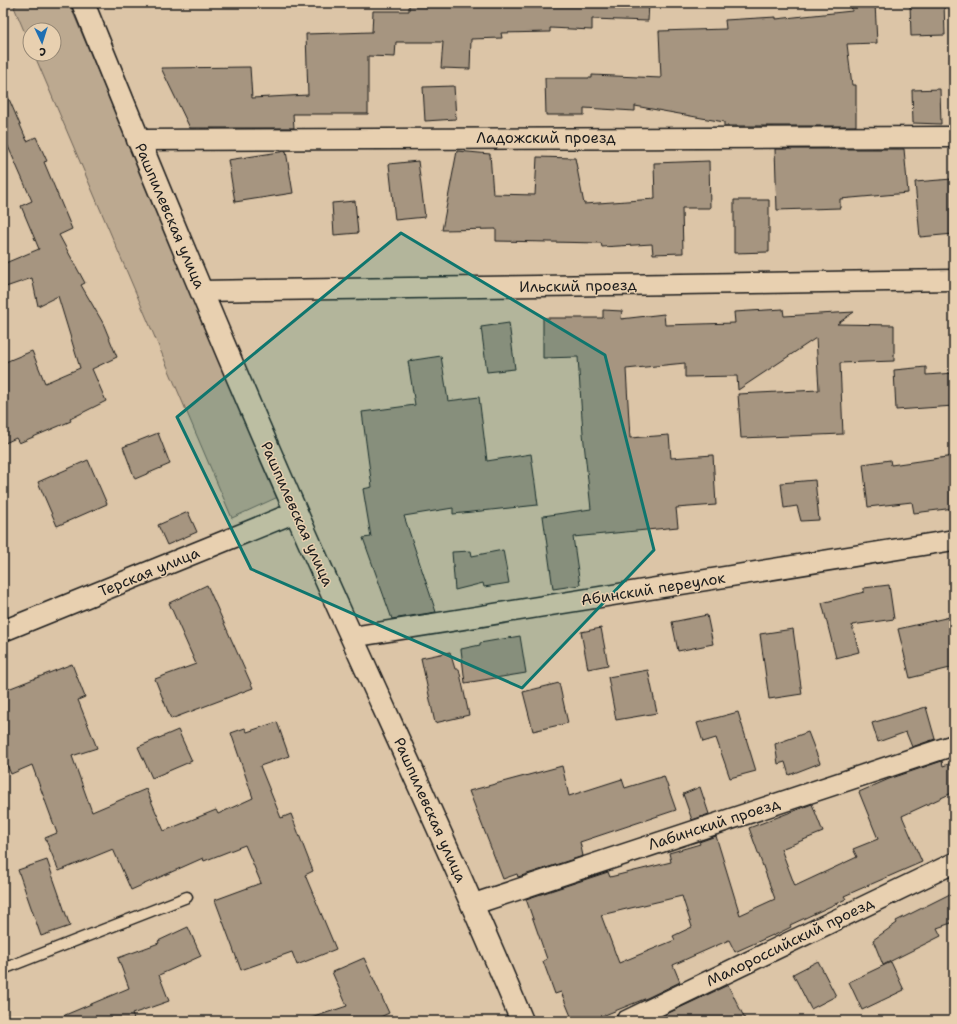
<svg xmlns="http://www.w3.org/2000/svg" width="957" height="1024" viewBox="0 0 957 1024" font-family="'Shantell Sans',sans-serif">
<rect width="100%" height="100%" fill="#dcc5a7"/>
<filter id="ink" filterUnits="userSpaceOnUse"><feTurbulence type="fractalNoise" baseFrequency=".025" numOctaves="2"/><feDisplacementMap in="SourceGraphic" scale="8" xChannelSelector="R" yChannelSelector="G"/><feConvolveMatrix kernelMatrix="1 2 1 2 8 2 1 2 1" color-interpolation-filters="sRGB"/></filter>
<g filter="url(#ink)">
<!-- green -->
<path fill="#bca990" stroke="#6c6256" d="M 20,3 L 69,3 L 278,497 L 232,518 L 34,54 L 54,54 L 54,30 L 30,30 L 30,45 L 14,7 Z"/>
<!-- building -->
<path fill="#a69580" stroke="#1c1c1c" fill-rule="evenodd" d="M 409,3 L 649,3 L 648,21 L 592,19 L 592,30 L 550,28 L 550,32 L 501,33 L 502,38 L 471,39 L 470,69 L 441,68 L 443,42 L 396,42 L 395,57 L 368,56 L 368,114 L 293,114 L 294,128 L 190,128 L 161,68 L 250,67 L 252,98 L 308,95 L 306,34 L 372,32 L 373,11 L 409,11 Z
M 851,3 L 875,3 L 877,43 L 847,44 L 852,85 L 856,85 L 856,126 L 724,126 L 724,122 L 635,106 L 635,111 L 584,108 L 584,115 L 546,115 L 545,78 L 592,78 L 592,75 L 661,78 L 659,31 L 726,29 L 725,20 L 776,17 L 776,19 L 852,11 Z
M 910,3 L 944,3 L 945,35 L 911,36 Z
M 3,85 L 27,141 L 36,137 L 47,161 L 44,162 L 72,229 L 59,235 L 85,283 L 81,285 L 103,323 L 117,357 L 92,369 L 106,401 L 70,419 L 71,421 L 19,443 L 16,438 L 3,444 L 3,363 L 32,351 L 45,383 L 80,368 L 58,296 L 38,306 L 32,278 L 3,288 L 3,264 L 39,249 L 21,206 L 32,201 L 3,135 Z
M 454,86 L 456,119 L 425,121 L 423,87 Z
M 940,89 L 941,124 L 913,123 L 912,90 Z
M 775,149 L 904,149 L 908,193 L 840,199 L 840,208 L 777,210 Z
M 286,151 L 293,193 L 235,202 L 228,160 Z
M 457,151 L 490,154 L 493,194 L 535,195 L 537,157 L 575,158 L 584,204 L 655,199 L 654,163 L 709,161 L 710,208 L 682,208 L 683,253 L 653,254 L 652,244 L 602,247 L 601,243 L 496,241 L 496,229 L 442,230 Z
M 418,161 L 425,217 L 395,220 L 389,164 Z
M 952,179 L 954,234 L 920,237 L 915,182 Z
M 734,200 L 769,200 L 769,252 L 734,253 Z
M 355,201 L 358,233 L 334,235 L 332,203 Z
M 783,309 L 784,316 L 854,312 L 837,324 L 894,325 L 894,361 L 840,363 L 843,434 L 741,438 L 738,394 L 819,390 L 816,338 L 738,390 L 737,376 L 685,377 L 685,363 L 626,369 L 630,438 L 669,435 L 671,458 L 713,455 L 716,505 L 676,508 L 678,527 L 573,537 L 580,585 L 553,589 L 543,516 L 591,509 L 583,433 L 578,357 L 543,358 L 543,318 L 603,318 L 603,310 L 622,311 L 621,319 L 664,314 L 665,325 L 735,323 L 734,312 Z
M 509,323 L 515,369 L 487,372 L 481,327 Z
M 441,356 L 448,401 L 479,397 L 487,461 L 531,454 L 538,505 L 453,514 L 453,508 L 404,516 L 436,612 L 392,619 L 363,538 L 371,537 L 363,489 L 372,487 L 362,412 L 415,405 L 408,361 Z
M 926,367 L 926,375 L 954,373 L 954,406 L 896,410 L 894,370 Z
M 158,433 L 170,464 L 135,479 L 123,447 Z
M 954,456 L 954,508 L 914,513 L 912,502 L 868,507 L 863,464 L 890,460 L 891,465 Z
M 88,460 L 107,504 L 57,526 L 38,482 Z
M 815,480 L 819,520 L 801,521 L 797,506 L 784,508 L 781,483 Z
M 188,512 L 197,532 L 167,545 L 158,525 Z
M 503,550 L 509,583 L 484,587 L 483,583 L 455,590 L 452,552 L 471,551 L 472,556 Z
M 207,585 L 253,688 L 171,719 L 155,679 L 196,664 L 169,603 Z
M 889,585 L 894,619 L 852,625 L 859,652 L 836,658 L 822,603 L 864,592 L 864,588 Z
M 707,615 L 713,644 L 678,651 L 672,622 Z
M 954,616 L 954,667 L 910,678 L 898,629 Z
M 601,628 L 608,665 L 588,669 L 581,632 Z
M 793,629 L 802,694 L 769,699 L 760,634 Z
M 520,636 L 526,673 L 465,683 L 461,649 L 480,645 L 480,643 Z
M 450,652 L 455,669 L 459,669 L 469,715 L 435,723 L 421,658 Z
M 72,664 L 85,697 L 78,700 L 97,748 L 72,756 L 92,812 L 146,789 L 164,831 L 216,810 L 218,814 L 253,798 L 231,733 L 245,728 L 247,732 L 277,722 L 289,756 L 260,766 L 281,818 L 291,814 L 313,871 L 305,875 L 336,949 L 297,965 L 292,952 L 241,970 L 215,900 L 261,883 L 245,845 L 204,861 L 203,858 L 131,890 L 113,849 L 59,871 L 45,838 L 57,833 L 32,765 L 11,774 L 3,756 L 3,691 Z
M 648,670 L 657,713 L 616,720 L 608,677 Z
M 559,683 L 568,723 L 533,731 L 523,692 Z
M 926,707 L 935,739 L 912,747 L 906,732 L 878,742 L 872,723 Z
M 738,712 L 756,771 L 730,778 L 716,738 L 703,742 L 697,723 Z
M 178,730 L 192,761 L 152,778 L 138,747 Z
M 808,732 L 820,763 L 789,775 L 785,762 L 778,764 L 775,744 Z
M 942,761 L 943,766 L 954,762 L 954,792 L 902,816 L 922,862 L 844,896 L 846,899 L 790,925 L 791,927 L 773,936 L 773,935 L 735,952 L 729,940 L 673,965 L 680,982 L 647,998 L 590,1021 L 573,1021 L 561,992 L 555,994 L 543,961 L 547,959 L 526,899 L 608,872 L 610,877 L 671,862 L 669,853 L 700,844 L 699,842 L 716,836 L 740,915 L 775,899 L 749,828 L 812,804 L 823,832 L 781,849 L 795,886 L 857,857 L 853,849 L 878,839 L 859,792 L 889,779 ZM 682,896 L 692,927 L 673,936 L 675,940 L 619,963 L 601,915 Z
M 562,766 L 569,796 L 622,779 L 625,788 L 664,776 L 676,810 L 580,842 L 583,856 L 518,877 L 517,874 L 503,879 L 469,791 Z
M 700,787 L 709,814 L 692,820 L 683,794 Z
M 47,860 L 70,926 L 41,936 L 18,870 Z
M 954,892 L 954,922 L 937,928 L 941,936 L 883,965 L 873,940 L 897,923 L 896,921 Z
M 188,927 L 201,956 L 159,975 L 169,1001 L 132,1014 L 135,1021 L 51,1021 L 129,988 L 118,958 L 159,943 L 158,941 Z
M 364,958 L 389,1013 L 372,1021 L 312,1021 L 311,1018 L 347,1006 L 332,972 Z
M 818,961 L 836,996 L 811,1009 L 793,974 Z
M 891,962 L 904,990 L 862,1010 L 849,982 Z
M 728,985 L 746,1021 L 653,1021 L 658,1018 Z"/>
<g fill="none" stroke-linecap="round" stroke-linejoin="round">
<!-- lane casing -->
<g stroke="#1c1c1c" stroke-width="13">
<path id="lane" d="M 3,969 L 187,897"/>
</g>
<!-- street casing -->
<g stroke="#1c1c1c" stroke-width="23">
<path id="street" d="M 137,140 L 954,137
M 201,291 L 954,280
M 3,631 L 296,512
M 352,637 L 954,540
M 474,904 L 954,745
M 626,1021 L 954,863"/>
</g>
<!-- secondary casing -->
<g stroke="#1c1c1c" stroke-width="25">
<path id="secondary" d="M 83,3 C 152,174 222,344 296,512 C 370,682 451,849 522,1021"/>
</g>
<!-- lane -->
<use href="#lane" stroke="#e8d0b0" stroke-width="10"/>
<!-- street -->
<use href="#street" stroke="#e8d0b0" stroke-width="20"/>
<!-- secondary -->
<use href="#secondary" stroke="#e8d0b0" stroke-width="22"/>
</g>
</g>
<!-- marked area -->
<path fill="#0f766e" fill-opacity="0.2" stroke="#0f766e" stroke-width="3" stroke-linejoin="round" d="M 401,233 L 605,355 L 654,550 L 522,688 L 251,569 L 177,417 Z"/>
<g text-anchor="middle" stroke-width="3" stroke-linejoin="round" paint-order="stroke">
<!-- street labels -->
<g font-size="15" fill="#1c1c1c" stroke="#e8d0b0">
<text x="546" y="143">Ладожский проезд</text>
<text transform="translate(170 216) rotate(67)" y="5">Рашпилевская улица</text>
<text transform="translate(578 286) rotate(-1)" y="5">Ильский проезд</text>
<text transform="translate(297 514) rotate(66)" y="5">Рашпилевская улица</text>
<text transform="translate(149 572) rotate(-22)" y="5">Терская улица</text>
<text transform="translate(653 589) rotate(-9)" y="5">Абинский переулок</text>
<text transform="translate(430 810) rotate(66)" y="5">Рашпилевская улица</text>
<text transform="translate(714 824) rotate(-18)" y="5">Лабинский проезд</text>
<text transform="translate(790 942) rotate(-26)" y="5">Малороссийский проезд</text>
</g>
</g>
<!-- margin -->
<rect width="957" height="1024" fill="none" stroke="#e8d0b0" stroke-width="16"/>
<rect x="8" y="8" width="941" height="1008" fill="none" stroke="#1c1c1c" stroke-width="1.5" filter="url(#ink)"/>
<!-- north arrow -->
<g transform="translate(42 42) rotate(176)"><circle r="19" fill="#e8d0b0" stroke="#968875"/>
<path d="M0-3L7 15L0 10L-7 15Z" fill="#1f6fb2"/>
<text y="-6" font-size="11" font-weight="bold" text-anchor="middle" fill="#1c1c1c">С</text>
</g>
</svg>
